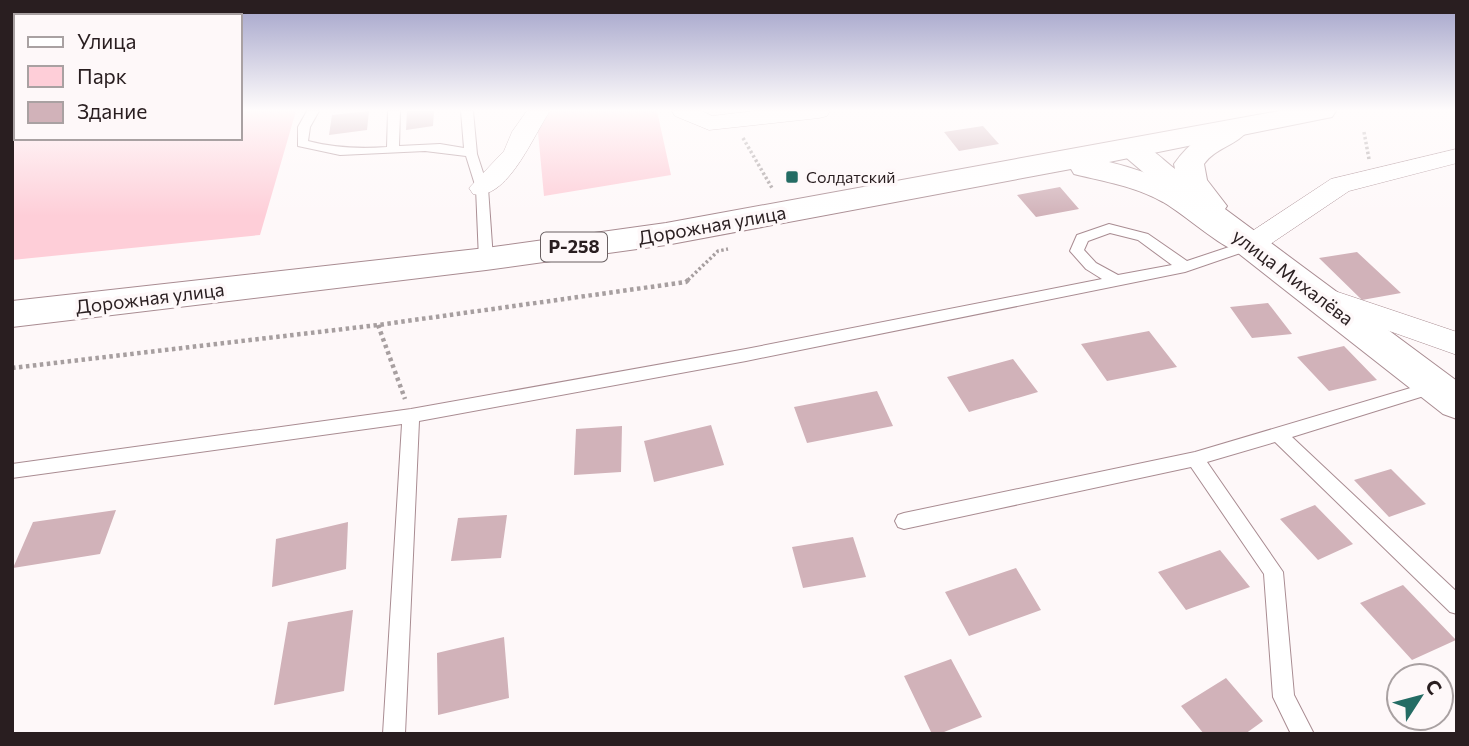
<svg xmlns="http://www.w3.org/2000/svg" width="1469" height="746" viewBox="0 0 1469 746" font-family="Commissioner,sans-serif">
<rect width="100%" height="100%" fill="#fef8f9"/>
<!-- green -->
<path fill="#feced8" d="M 12,111 L 16,111 L 16,138 L 240,138 L 240,111 L 296,111 L 260,235 L 12,260 Z
M 536,111 L 657,111 L 671,175 L 544,196 Z"/>
<!-- building -->
<path fill="#d1b2b9" d="M 369,111 L 367,130 L 329,135 L 332,115 Z
M 407,111 L 434,111 L 433,126 L 406,130 Z
M 983,126 L 999,144 L 959,151 L 944,132 Z
M 1060,187 L 1079,209 L 1036,217 L 1017,195 Z
M 1357,252 L 1401,293 L 1362,300 L 1319,258 Z
M 1268,303 L 1292,334 L 1252,338 L 1230,307 Z
M 1149,331 L 1177,367 L 1107,381 L 1081,344 Z
M 1344,346 L 1377,380 L 1329,391 L 1297,357 Z
M 1013,359 L 1038,392 L 969,412 L 947,377 Z
M 877,391 L 893,426 L 807,443 L 794,407 Z
M 711,425 L 724,465 L 654,482 L 644,441 Z
M 622,426 L 621,472 L 574,475 L 576,429 Z
M 1391,469 L 1426,504 L 1389,517 L 1354,480 Z
M 1315,505 L 1353,544 L 1318,560 L 1280,519 Z
M 116,510 L 100,554 L 13,568 L 33,522 Z
M 507,515 L 501,558 L 451,561 L 458,518 Z
M 348,522 L 346,569 L 272,587 L 276,539 Z
M 853,537 L 866,577 L 803,588 L 792,547 Z
M 1220,550 L 1250,587 L 1186,610 L 1158,572 Z
M 1016,568 L 1041,610 L 969,636 L 945,592 Z
M 1403,585 L 1456,640 L 1412,660 L 1360,603 Z
M 353,610 L 344,691 L 274,705 L 288,622 Z
M 504,637 L 509,698 L 438,715 L 437,653 Z
M 951,659 L 982,717 L 939,734 L 932,734 L 904,676 Z
M 1226,678 L 1263,721 L 1245,734 L 1204,734 L 1181,706 Z"/>
<g fill="none" stroke-linecap="round" stroke-linejoin="round">
<!-- lane casing -->
<g stroke="#a98c92" stroke-width="2">
<path id="lane" d="M 307,111 L 319,111 L 310,127 L 308,141 C 335,148 359,149 387,147 L 388,111 L 400,111 L 399,146 L 440,144 L 464,148 L 461,111 L 473,111 L 477,154 L 488,188 L 493,259 L 491,262 L 481,262 L 479,259 L 476,188 L 466,156 L 425,151 L 340,155 L 298,146 L 298,127 Z
M 1109,224 L 1148,234 L 1187,261 L 1250,240 L 1257,245 L 1255,248 L 1185,272 L 746,361 L 419,421 L 405,734 L 383,734 L 402,424 L 12,478 L 12,464 L 411,409 L 746,349 L 1102,279 L 1086,269 L 1070,251 L 1077,235 ZM 1110,233 L 1138,240 L 1172,265 L 1118,275 L 1096,263 L 1084,250 L 1088,241 Z
M 1434,381 L 1440,383 L 1442,387 L 1440,391 L 1292,437 L 1457,592 L 1457,614 L 1450,612 L 1275,442 L 1207,462 L 1283,572 L 1294,695 L 1314,734 L 1291,734 L 1273,697 L 1264,574 L 1191,467 L 904,529 L 898,527 L 895,521 L 898,515 L 904,513 L 1195,452 Z"/>
</g>
<!-- street casing -->
<g stroke="#a98c92" stroke-width="1">
<path id="street" d="M 527,111 L 550,111 C 534,134 507,202 473,194 L 469,188 L 504,151 L 512,132 Z
M 672,111 L 702,111 L 712,116 L 754,111 L 830,111 L 827,116 L 819,118 L 709,130 L 675,116 Z
M 1457,149 L 1457,163 L 1349,191 L 1260,251 L 1250,254 L 1240,251 L 1236,245 L 1240,239 L 1331,179 Z
M 1323,287 L 1457,332 L 1457,355 L 1313,304 L 1308,297 L 1313,290 Z"/>
</g>
<!-- secondary casing -->
<g stroke="#a98c92" stroke-width="2">
<path id="secondary" d="M 1235,120 L 1245,123 L 1249,129 C 1238,145 1215,148 1204,164 L 1207,180 L 1227,206 L 1225,209 L 1457,381 L 1457,419 L 1443,414 L 1238,253 L 1116,149 L 1121,143 C 1143,137 1158,156 1175,169 L 1174,164 C 1189,143 1209,127 1235,120 Z"/>
</g>
<!-- highway casing -->
<g stroke="#a98c92" stroke-width="2">
<path id="highway" d="M 1279,111 L 1336,111 L 1332,117 L 1322,119 L 1109,162 C 1169,176 1211,204 1262,237 L 1267,245 L 1262,253 C 1254,255 1249,257 1241,253 C 1217,245 1187,216 1163,202 C 1134,186 1106,182 1074,174 L 1071,169 L 666,245 L 486,270 L 12,327 L 12,301 L 486,248 L 666,223 Z"/>
</g>
<!-- path-far1 -->
<path stroke="#a79fa0" stroke-width="3.5" stroke-dasharray="2.5 2.5" stroke-linecap="butt" d="M 1364,132 L 1369,159
M 743,138 L 772,188
M 688,280 L 718,251 L 728,249"/>
<!-- path -->
<path stroke="#a79fa0" stroke-width="4.5" stroke-dasharray="3.5 3.5" stroke-linecap="butt" d="M 378,325 L 405,399
M 12,368 L 378,325 L 686,282 L 690,278"/>
<!-- lane -->
<use href="#lane" fill="#fff" fill-rule="evenodd"/>
<!-- street -->
<use href="#street" fill="#fff" fill-rule="evenodd"/>
<!-- secondary -->
<use href="#secondary" fill="#fff" fill-rule="evenodd"/>
<!-- highway -->
<use href="#highway" fill="#fff" fill-rule="evenodd"/>
</g>
<!-- sky -->
<linearGradient id="sky" x2="0" y2="1"><stop stop-color="#a2a2c9"/><stop offset="0.51" stop-color="#fffcfc"/><stop offset="1" stop-color="#fffcfc" stop-opacity="0"/></linearGradient>
<rect width="1469" height="216" fill="url(#sky)"/>
<!-- markers -->
<rect fill="#246c64" stroke="#fef8f9" stroke-width="2.5" x="785" y="170" width="14" height="14" rx="3.5"/>
<g text-anchor="middle" stroke-width="7" stroke-linejoin="round" paint-order="stroke">
<!-- far-poi labels -->
<g font-size="16" fill="#291e20" stroke="#fef8f9" text-anchor="start">
<text x="806" y="183">Солдатский</text>
</g>
<!-- shield labels -->
<rect fill="#fef8f9" stroke="#695f61" stroke-width="2" x="541" y="232.5" width="66" height="29" rx="5"/>
<g font-size="18" font-weight="bold" fill="#291e20">
<text x="574" y="253">Р-258</text>
</g>
<!-- street labels -->
<g font-size="19" fill="#291e20" stroke="#fef8f9">
<text transform="translate(712 225) rotate(-10)" y="7">Дорожная улица</text>
<text transform="translate(1293 277) rotate(37)" y="7">улица Михалёва</text>
<text transform="translate(150 298) rotate(-7)" y="7">Дорожная улица</text>
</g>
</g>
<!-- border -->
<rect width="1469" height="746" fill="none" stroke="#291e20" stroke-width="28"/>
<!-- legend -->
<rect x="14" y="14" width="228" height="126" fill="#fef8f9" stroke="#a9a1a2" stroke-width="2"/>
<rect x="28" y="37" width="35" height="10" fill="#ffffff" stroke="#a9a1a2" stroke-width="2"/>
<text x="77" y="49" font-size="21" fill="#291e20">Улица</text>
<rect x="28" y="66" width="35" height="21" fill="#feced8" stroke="#a9a1a2" stroke-width="2"/>
<text x="77" y="84" font-size="21" fill="#291e20">Парк</text>
<rect x="28" y="102" width="35" height="21" fill="#d1b2b9" stroke="#a9a1a2" stroke-width="2"/>
<text x="77" y="119" font-size="21" fill="#291e20">Здание</text>
<!-- north arrow -->
<g transform="translate(1420 697) rotate(54)"><circle r="33" fill="#fef8f9" stroke="#a9a1a2" stroke-width="2"/>
<path d="M0-5L12 26L0 18L-12 26Z" fill="#246c64"/>
<text y="-10" font-size="19" font-weight="bold" text-anchor="middle" fill="#291e20">С</text>
</g>
</svg>
